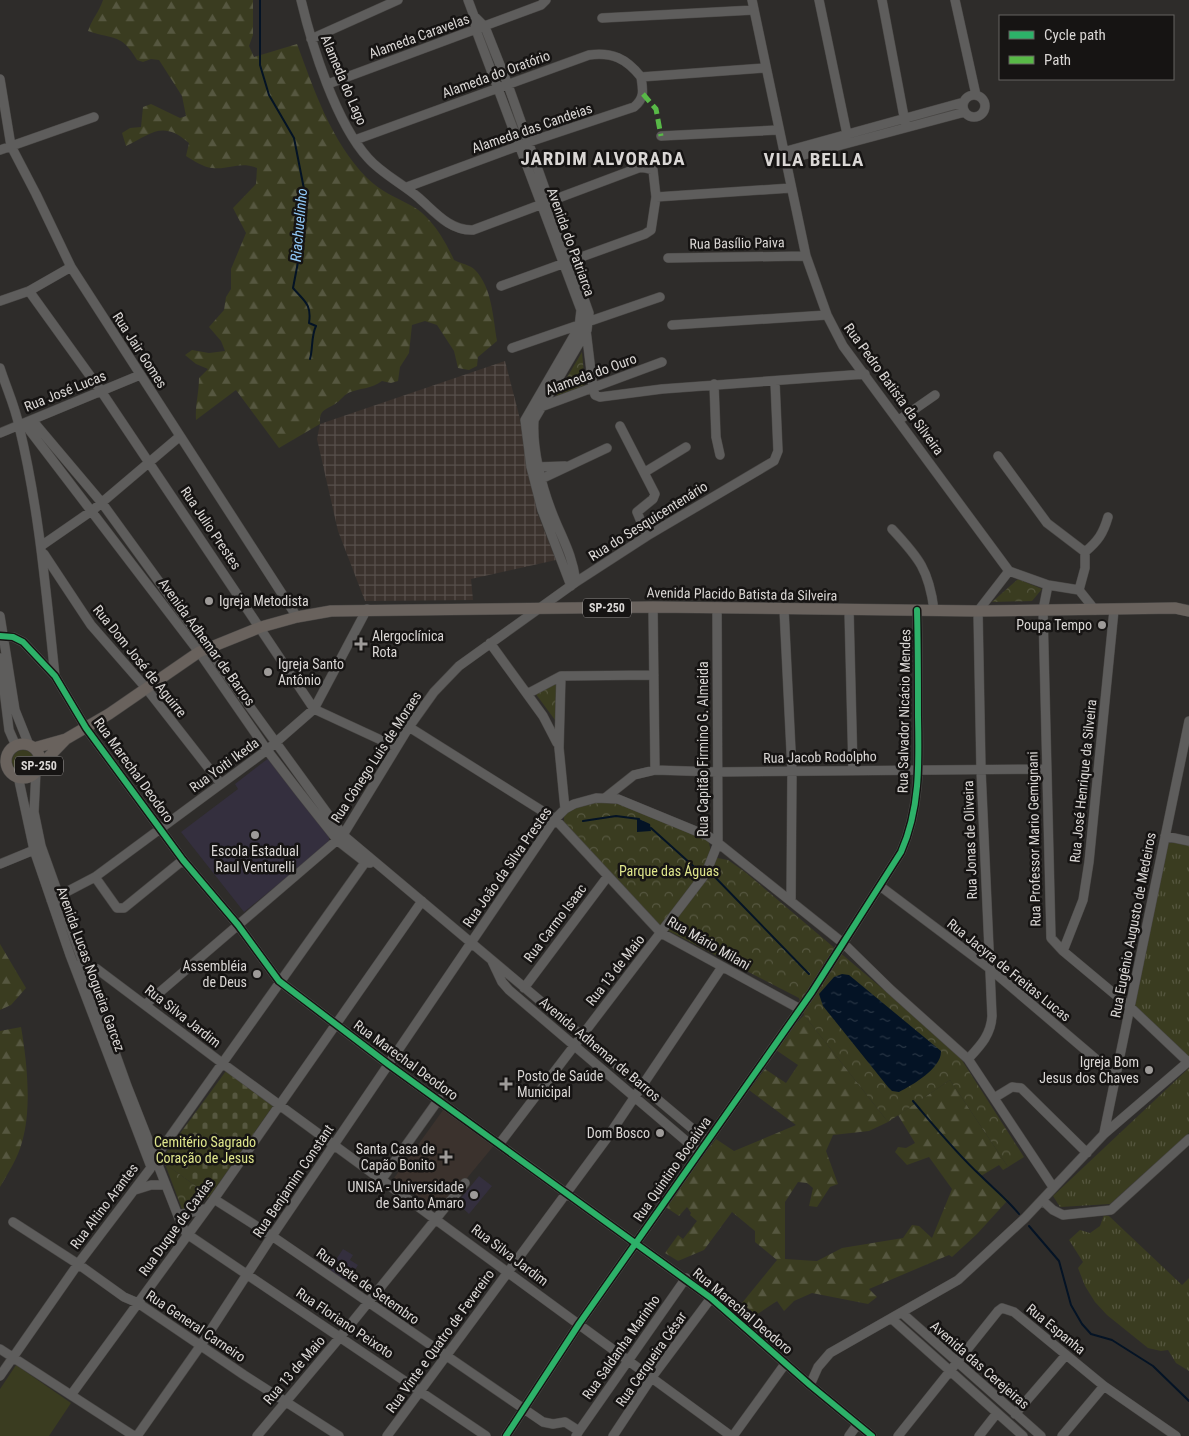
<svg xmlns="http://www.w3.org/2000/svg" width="1189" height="1436" viewBox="0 0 1189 1436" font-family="'Roboto Condensed',sans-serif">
<defs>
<pattern id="industrial-grid" width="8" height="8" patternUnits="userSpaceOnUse" patternTransform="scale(1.25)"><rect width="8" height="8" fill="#3b322d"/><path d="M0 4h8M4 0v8" fill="none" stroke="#574f4b"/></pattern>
<pattern id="grass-tufts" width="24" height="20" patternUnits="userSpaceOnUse" patternTransform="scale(1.25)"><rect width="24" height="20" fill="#3a3c20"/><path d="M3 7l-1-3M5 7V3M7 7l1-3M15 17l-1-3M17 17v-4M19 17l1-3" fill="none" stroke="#565740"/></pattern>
<pattern id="forest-firs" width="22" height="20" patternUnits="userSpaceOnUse" patternTransform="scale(1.25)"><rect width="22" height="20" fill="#3a3c20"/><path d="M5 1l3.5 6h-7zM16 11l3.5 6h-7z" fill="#565740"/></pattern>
<pattern id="cemetery-stones" width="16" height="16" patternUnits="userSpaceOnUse" patternTransform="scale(1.25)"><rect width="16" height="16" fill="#3a3c20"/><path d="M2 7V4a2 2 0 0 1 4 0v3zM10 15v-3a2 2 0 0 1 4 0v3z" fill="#565740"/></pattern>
<pattern id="park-crowns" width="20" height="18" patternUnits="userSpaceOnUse" patternTransform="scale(1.25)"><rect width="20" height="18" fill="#3a3c20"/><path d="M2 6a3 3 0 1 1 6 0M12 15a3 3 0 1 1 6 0" fill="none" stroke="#565740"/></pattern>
<pattern id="water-ripples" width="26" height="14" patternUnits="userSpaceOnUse" patternTransform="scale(1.25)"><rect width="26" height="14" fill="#041325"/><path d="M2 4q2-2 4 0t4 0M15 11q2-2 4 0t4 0" fill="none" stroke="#283544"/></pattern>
</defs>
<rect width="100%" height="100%" fill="#2e2c2a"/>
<!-- industrial -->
<path fill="url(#industrial-grid)" d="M 505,361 L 519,415 L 537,512 L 556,560 L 471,579 L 473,600 L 365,601 L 338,531 L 317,439 L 320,424 Z"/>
<!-- education -->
<path fill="#342f3e" d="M 270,757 L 329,837 L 329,843 L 244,912 L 181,832 L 238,789 L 235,784 Z
M 479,1176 L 492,1186 L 469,1214 L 457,1203 Z
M 343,1249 L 353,1255 L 350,1260 L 358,1265 L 346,1284 L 328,1272 Z"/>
<!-- built -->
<path fill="#3b322d" d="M 446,1106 L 496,1143 L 439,1212 L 394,1178 Z"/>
<!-- grass -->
<path fill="url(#grass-tufts)" d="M12 761a11 11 0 1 1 22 0a11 11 0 1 1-22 0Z
M 1165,836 L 1189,841 L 1189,1061 L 1130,1007 Z
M 1189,1068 L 1189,1133 L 1110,1204 L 1060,1207 L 1053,1196 Z
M 1104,1215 L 1109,1216 L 1182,1285 L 1189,1278 L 1189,1371 L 1176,1363 L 1168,1350 L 1161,1351 L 1148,1348 L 1107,1315 L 1095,1302 L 1085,1286 L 1078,1268 L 1083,1262 L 1069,1240 L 1080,1230 L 1090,1233 L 1100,1226 Z"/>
<!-- forest -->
<path fill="url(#forest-firs)" d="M 103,0 L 253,0 L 253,35 L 249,46 L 254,57 L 297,44 C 315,92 331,141 367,178 C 380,191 397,198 412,206 C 431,216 446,242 454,260 C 459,263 471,265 475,270 C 492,287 493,318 497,341 L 478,357 L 477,366 L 469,370 L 458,368 L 454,351 L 437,325 L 425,321 L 412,325 L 409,353 L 400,367 L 398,381 L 391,383 L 382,381 C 372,389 359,388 348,393 C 343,396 340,401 335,404 C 325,410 319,410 320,424 L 279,448 L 236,390 L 196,420 C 195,405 199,393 199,378 L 208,369 L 196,364 L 185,355 L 192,350 L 209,353 L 225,351 L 221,341 L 209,327 L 224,310 L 226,297 L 231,289 L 231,269 L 246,233 L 233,208 L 256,184 L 257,168 C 239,161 230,170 212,168 C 203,167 194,161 186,156 L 189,143 C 163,120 152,133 126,146 L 122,133 L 130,128 L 141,127 L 143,107 L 151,104 L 180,118 L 186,116 L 182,96 L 159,60 L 151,59 L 143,62 L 137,60 C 121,33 114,40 88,31 C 92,19 99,12 103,0 Z
M 0,944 L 26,988 L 11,1005 L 0,1010 Z
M 804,1015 L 888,1122 L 869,1131 L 833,1135 L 826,1151 L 838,1184 L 830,1187 L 817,1207 L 809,1206 L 813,1188 L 807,1183 L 798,1182 L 785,1202 L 785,1259 L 817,1261 L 842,1248 L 903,1238 L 912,1225 L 919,1226 L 932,1238 L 952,1189 L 929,1157 L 907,1165 L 895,1152 L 898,1147 L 906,1148 L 915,1143 L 898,1115 L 950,1080 L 1008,1167 L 1003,1170 L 999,1165 L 981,1176 L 1008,1200 L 977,1234 L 952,1257 L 949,1255 L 869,1289 L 877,1297 L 868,1304 L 812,1293 L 794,1301 L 784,1311 L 777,1301 L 756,1315 L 742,1303 L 777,1260 L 755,1242 L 755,1231 L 732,1212 L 704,1250 L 678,1261 L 665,1253 L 678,1235 L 683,1239 L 697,1221 L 690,1215 L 691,1213 L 687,1207 L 679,1216 L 664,1206 L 716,1139 L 734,1151 L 796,1125 L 749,1090 L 765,1069 L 786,1083 L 798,1065 L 773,1048 Z
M 21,1027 C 27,1061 32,1109 22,1142 C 18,1158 8,1173 0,1187 L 0,1031 Z"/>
<!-- cemetery -->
<path fill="url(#cemetery-stones)" d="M 226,1071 L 275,1103 L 210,1196 L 165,1164 L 165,1154 Z"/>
<!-- park -->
<path fill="url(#park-crowns)" d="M 582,352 L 585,385 L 556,396 Z
M 1018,579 L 1042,589 L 1032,601 L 992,602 Z
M 558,680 L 555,720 L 535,693 Z
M 618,799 L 708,838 L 712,857 L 728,860 L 745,872 L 956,1051 L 1024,1157 L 1008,1167 L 950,1080 L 888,1122 L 804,1015 L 799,998 L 657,925 L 564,822 L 564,814 C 578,802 600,801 618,799 Z
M 165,1164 L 210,1196 L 195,1207 L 182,1209 Z"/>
<!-- pitch -->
<path fill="#3a3c20" d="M 16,1365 L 71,1403 L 49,1436 L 0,1436 L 0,1389 Z"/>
<!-- water -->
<path fill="url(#water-ripples)" d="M 637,818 L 650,824 L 651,831 L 637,832 Z
M 842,974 L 849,975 L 941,1051 C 942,1068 913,1085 899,1092 L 892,1091 L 888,1087 L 823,1006 L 819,994 L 834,977 Z"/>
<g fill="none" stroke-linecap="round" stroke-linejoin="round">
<!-- stream -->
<path stroke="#041325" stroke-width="2" d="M 260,0 L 260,65 L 269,95 L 294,138 L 304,189 L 304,212 L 298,230 L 298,262 L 293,288 C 304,301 312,304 309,323 L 316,326 C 311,336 313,349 310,359
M 583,821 L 616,816 L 639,819
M 651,828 L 701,873
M 711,873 L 809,974
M 913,1101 C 935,1127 956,1153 981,1176 C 994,1189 1007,1199 1019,1214
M 1029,1226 L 1059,1261 L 1071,1305 L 1082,1324 L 1091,1334 L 1112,1340 L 1153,1366 L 1189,1401"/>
<!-- minor casing -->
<g stroke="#494745" stroke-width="10">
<path id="minor" d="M 301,0 C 312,46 336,123 368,158 C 382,174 403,184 419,198 C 435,212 450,231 473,230 L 641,167 L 653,170 L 656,197 L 651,230 L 645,234 L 501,286
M 468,0 L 474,16 L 476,30 L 581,310 L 579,327 L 525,420 L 531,467 L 542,510 L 571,586
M 752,0 L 806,256 L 827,315 L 843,346 L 1009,571
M 819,0 L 848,139
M 882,0 L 905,122
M 955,0 L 976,95
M 474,16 L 485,27 L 508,85 L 589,313 L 587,330 L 534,420 C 532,448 541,484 551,510 C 561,537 572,552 576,582
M 602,18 L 754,10
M 311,39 L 398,0
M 641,77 L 765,68
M 0,79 L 11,146 L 36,194 L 71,267 L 297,617
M 328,84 L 541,5 L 546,0
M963 106a11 11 0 1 1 22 0a11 11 0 1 1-22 0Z
M 661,136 L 778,130
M 355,140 L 589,55 C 612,52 626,58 641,77
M 0,150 L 94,117
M 783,152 L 964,102
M 785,160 L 965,112
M 407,187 L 529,142 L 634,107 C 645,98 643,90 641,77
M 656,197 L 791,188
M 668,258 L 806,256
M 29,291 L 101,391 L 314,709 L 396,747
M 0,301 L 29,291 L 71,267
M 672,325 L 827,315
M 586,330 L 593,388 L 595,395 L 600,397 L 662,389 L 865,374
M 512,348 L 660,297
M 0,368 C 6,387 15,406 19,426 C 39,508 46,592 55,676
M 714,384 L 716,437 L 720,455
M 538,408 L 662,362
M 32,420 L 102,503 L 343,835 L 707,1141
M 899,420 L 935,395
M 24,423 L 199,652 L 267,750 L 300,793 L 338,841 L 365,862 L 370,863
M 620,426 L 655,494 L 653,499 L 637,512 L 647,536
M 0,433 L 140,375
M 998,456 L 1047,523 L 1085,552
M 535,467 L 565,466
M 645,472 L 686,447
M 537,481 L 607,448
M 892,529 C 919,558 929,570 934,610
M 41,546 L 93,510 L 179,437
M 44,554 L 91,625 L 146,688 L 221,784
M 1009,571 L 1048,585 L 1079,590
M 1048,585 L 1043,610 L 1051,938 L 1063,951 L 1130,1007 L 1188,1062
M 653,607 L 655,770
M 784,609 L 792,771 L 791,901
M 849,610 L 853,770
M 1095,610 L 1079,590 L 1085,568 L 1085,552 C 1098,541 1103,534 1108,517
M 0,616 L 15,710 L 29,745
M 0,636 L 13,637 L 23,642 L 55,676 L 86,728 L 183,860 L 238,925 L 279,981 L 388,1064 L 711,1298 L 810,1385 L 872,1436
M 490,643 L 543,716 L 557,743
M 0,658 L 9,730 L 16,746
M 527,694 L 561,676 L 654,675
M 409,727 L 555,819 L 661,933 L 800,1009
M 36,771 L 34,812 L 41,846 L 127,1086 L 182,1226 L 187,1234 L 486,1436
M 18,776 L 34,850 L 70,955 L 151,1167
M 605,798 L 634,775 L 655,770 L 717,772 L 1045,769
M 565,809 L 574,804 L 596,798 L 618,799 L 708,836 L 718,843 L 843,943 L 890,989 L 968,1059 L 1053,1187
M 1165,836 L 1189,841
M 0,864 L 34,850
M 95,877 L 117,908 L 124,908 L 183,860
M 880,886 L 989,968 L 1117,1077
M 51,900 L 95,877 L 267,750 L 314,709 L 367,609
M 1063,951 L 1083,900 L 1089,862 L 1114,610
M 492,961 L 502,982 L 509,990 L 699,1152
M 74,965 L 97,969 L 222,1063 L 731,1436
M 524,988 L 608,876
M 146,1004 L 343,835 L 409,727 L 434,692 L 459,666 L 576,582 L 647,536 L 774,461 L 778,451 L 775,382
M 968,1059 C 980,1046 991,1035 992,1016 L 981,770 L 978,611 L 1009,571
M 994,1098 L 1012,1087 L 1021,1088 L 1087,1153
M 1104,1133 L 1189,721
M 500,1143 L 706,873 L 718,843 L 717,607
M 382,1179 L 439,1099
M 135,1190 L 151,1185 L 166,1185
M 214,1199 L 272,1236 L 543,1422 L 553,1424 L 565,1422 L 579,1431 L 576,1436
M 1042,1200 L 1053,1210 L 1063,1215 L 1111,1210 L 1189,1139
M 178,1215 L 205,1209
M 13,1222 L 78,1264 L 124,1297 L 138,1303 L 244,1375 L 339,1436
M 902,1313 L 1041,1436
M 892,1319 L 1023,1436
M 0,1349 L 134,1436
M 0,1376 L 78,1264 L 150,1169 L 155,1158 L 369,857
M 810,1385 L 818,1367 L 830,1353 L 958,1280 L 1025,1218 L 1104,1134 L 1189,1061
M 71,1395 L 214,1199 L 422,901
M 1015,1414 L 1066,1355
M 579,1431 L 686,1278
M 137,1436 L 201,1345 L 272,1236 L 555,819 L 565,809 L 559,748 L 561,676
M 257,1436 L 341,1336 L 465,1183
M 387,1436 L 607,1138 L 722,967
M 506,1436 L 579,1324 L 812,992 L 901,852 C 920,809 919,764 918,717 C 918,681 918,646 917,610
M 613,1436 L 652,1377 L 711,1298
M 733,1436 L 785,1364
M 849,1436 L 857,1425
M 898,1436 L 998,1311 L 1002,1308 L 1014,1312 L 1104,1386 L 1176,1436
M 979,1436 L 997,1413
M 1062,1436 L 1104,1386"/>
</g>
<!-- major casing -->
<g stroke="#494745" stroke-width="12">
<path id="major" d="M6 761a17 17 0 1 1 34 0a17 17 0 1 1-34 0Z
M 34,748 L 66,739
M 39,767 L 66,739 L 109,714 L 199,652 L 261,627 L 297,617 L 331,611 L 653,607 L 978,611 L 1175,608 L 1189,611"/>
</g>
<!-- minor -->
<use href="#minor" stroke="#5e5d5c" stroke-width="9"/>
<!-- major -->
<use href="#major" stroke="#69625d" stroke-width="11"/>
<!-- quiet -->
<path stroke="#58b947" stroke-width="5" stroke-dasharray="10 5" stroke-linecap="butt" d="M 643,94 L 656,109 L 661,136"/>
<!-- cycleway casing -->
<g stroke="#161413" stroke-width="9">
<path id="cycleway" d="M 0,636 L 13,637 L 23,642 L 55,676 L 86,728 L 183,860 L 238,925 L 279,981 L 388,1064 L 711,1298 L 810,1385 L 872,1436
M 506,1436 L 579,1324 L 812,992 L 901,852 C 920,809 919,764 918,717 C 918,681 918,646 917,610"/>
</g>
<!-- cycleway -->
<use href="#cycleway" stroke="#2db169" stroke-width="6"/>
</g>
<!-- markers -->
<g fill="#9e9b99" stroke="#161413" stroke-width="2">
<circle cx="209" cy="601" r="5"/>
<circle cx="1102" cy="625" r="5"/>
<path d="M358.5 636.5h5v5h5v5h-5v5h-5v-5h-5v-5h5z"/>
<circle cx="268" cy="672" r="5"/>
<circle cx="255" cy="835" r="5"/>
<circle cx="257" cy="974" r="5"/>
<circle cx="1149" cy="1070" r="5"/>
<path d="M503.5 1076.5h5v5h5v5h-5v5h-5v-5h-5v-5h5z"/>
<circle cx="660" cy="1133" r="5"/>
<path d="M443.5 1149.5h5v5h5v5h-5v5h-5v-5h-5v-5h5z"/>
<circle cx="474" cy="1195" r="5"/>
</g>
<g text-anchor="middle" stroke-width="5" stroke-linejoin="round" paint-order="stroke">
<!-- shield labels -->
<g fill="#161413" stroke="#9f9c9b" stroke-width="1">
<rect x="583" y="598.5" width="48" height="19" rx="4"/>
<rect x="15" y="756.5" width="48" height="19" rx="4"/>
</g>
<g font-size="12" font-weight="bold" fill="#dad7d5">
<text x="607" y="612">SP-250</text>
<text x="39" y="770">SP-250</text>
</g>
<!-- street labels -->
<g font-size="14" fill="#dad7d5" stroke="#161413">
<text transform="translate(419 36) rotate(-20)" y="5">Alameda Caravelas</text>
<text transform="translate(496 74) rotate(-20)" y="5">Alameda do Oratório</text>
<text transform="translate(344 80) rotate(67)" y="5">Alameda do Lago</text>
<text transform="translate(532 128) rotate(-19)" y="5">Alameda das Candeias</text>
<text transform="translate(571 242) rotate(70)" y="5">Avenida do Patriarca</text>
<text transform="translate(737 243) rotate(-1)" y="5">Rua Basílio Paiva</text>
<text transform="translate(140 350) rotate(57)" y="5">Rua Jair Gomes</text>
<text transform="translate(591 374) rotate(-20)" y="5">Alameda do Ouro</text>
<text transform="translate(894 389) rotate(54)" y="5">Rua Pedro Batista da Silveira</text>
<text transform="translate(65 391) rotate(-22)" y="5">Rua José Lucas</text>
<text transform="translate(648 521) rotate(-32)" y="5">Rua do Sesquicentenário</text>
<text transform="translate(211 528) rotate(56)" y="5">Rua Julio Prestes</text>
<text transform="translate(742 594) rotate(1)" y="5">Avenida Placido Batista da Silveira</text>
<text transform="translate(207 642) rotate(54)" y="5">Avenida Adhemar de Barros</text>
<text transform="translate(140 661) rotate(51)" y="5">Rua Dom José de Aguirre</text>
<text transform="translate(904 711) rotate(-89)" y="5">Rua Salvador Nicácio Mendes</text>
<text transform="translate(703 749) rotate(-90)" y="5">Rua Capitão Firmino G. Almeida</text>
<text transform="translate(376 757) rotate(-57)" y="5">Rua Cônego Luis de Moraes</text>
<text transform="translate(820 757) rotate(-1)" y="5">Rua Jacob Rodolpho</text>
<text transform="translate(224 765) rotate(-36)" y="5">Rua Yoiti Ikeda</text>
<text transform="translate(134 770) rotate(54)" y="5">Rua Marechal Deodoro</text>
<text transform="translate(1083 781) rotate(-84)" y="5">Rua José Henrique da Silveira</text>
<text transform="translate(1034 839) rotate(-91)" y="5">Rua Professor Mario Gemignani</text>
<text transform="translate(970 840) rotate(-92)" y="5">Rua Jonas de Oliveira</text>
<text transform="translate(507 867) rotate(-55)" y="5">Rua João da Silva Prestes</text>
<text transform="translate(555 923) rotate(-53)" y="5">Rua Carmo Isaac</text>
<text transform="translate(1133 925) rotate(-79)" y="5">Rua Eugênio Augusto de Medeiros</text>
<text transform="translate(709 943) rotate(30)" y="5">Rua Mário Milani</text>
<text transform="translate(91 969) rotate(70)" y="5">Avenida Lucas Nogueira Garcez</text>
<text transform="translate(615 970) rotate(-52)" y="5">Rua 13 de Maio</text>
<text transform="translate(1009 970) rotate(39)" y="5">Rua Jacyra de Freitas Lucas</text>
<text transform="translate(183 1016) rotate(38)" y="5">Rua Silva Jardim</text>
<text transform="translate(600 1049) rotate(40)" y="5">Avenida Adhemar de Barros</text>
<text transform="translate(406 1060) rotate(36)" y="5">Rua Marechal Deodoro</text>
<text transform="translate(672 1169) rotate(-55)" y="5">Rua Quintino Bocaiúva</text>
<text transform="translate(293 1181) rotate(-56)" y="5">Rua Benjamim Constant</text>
<text transform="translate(104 1206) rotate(-53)" y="5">Rua Altino Arantes</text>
<text transform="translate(176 1227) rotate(-54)" y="5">Rua Duque de Caxias</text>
<text transform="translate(510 1255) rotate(37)" y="5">Rua Silva Jardim</text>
<text transform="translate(368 1286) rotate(35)" y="5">Rua Sete de Setembro</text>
<text transform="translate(743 1311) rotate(40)" y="5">Rua Marechal Deodoro</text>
<text transform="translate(345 1323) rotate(34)" y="5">Rua Floriano Peixoto</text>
<text transform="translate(196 1326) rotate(34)" y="5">Rua General Carneiro</text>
<text transform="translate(1056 1329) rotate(39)" y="5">Rua Espanha</text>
<text transform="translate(440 1341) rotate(-54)" y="5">Rua Vinte e Quatro de Fevereiro</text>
<text transform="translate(621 1347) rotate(-55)" y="5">Rua Saldanha Marinho</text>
<text transform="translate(651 1359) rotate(-55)" y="5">Rua Cerqueira César</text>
<text transform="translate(980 1365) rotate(41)" y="5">Avenida das Cerejeiras</text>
<text transform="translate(294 1370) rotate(-49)" y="5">Rua 13 de Maio</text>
</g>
<!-- poi labels -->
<g font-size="14" fill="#dad7d5" stroke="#161413" text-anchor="end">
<text x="219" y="606" text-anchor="start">Igreja Metodista</text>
<text x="1092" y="630">Poupa Tempo</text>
<text x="372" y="641" text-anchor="start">Alergoclínica<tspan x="372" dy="16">Rota</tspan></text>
<text x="278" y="669" text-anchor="start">Igreja Santo<tspan x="278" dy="16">Antônio</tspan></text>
<text x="255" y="856" text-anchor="middle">Escola Estadual<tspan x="255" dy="16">Raul Venturelli</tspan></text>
<text x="247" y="971">Assembléia<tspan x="247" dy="16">de Deus</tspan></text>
<text x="1139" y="1067">Igreja Bom<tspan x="1139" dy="16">Jesus dos Chaves</tspan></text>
<text x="517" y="1081" text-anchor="start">Posto de Saúde<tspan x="517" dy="16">Municipal</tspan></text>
<text x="650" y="1138">Dom Bosco</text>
<text x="435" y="1154">Santa Casa de<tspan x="435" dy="16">Capão Bonito</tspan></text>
<text x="464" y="1192">UNISA - Universidade<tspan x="464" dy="16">de Santo Amaro</tspan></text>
</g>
<!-- park labels -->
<g font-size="14" fill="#dfe68c" stroke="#161413">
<text x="669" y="876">Parque das Águas</text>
<text x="205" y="1147">Cemitério Sagrado<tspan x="205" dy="16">Coração de Jesus</tspan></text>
</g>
<!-- water labels -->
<g font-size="15" font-style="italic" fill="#92cbfb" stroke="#161413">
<text transform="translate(299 225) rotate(-85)" y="5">Riachuelinho</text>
</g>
<!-- district labels -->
<g font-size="19" font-weight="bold" letter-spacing="1" fill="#dad7d5" stroke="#161413">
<text x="603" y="165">JARDIM ALVORADA</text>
<text x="814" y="166">VILA BELLA</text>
</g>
</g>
<!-- legend -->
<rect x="999" y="15" width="175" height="65" fill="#161413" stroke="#646261"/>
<rect x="1009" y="31" width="25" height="8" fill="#2db169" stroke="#646261"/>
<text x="1044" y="40" font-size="15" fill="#dad7d5">Cycle path</text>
<rect x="1009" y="56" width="25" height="8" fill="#58b947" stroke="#646261"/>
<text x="1044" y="65" font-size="15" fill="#dad7d5">Path</text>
</svg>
